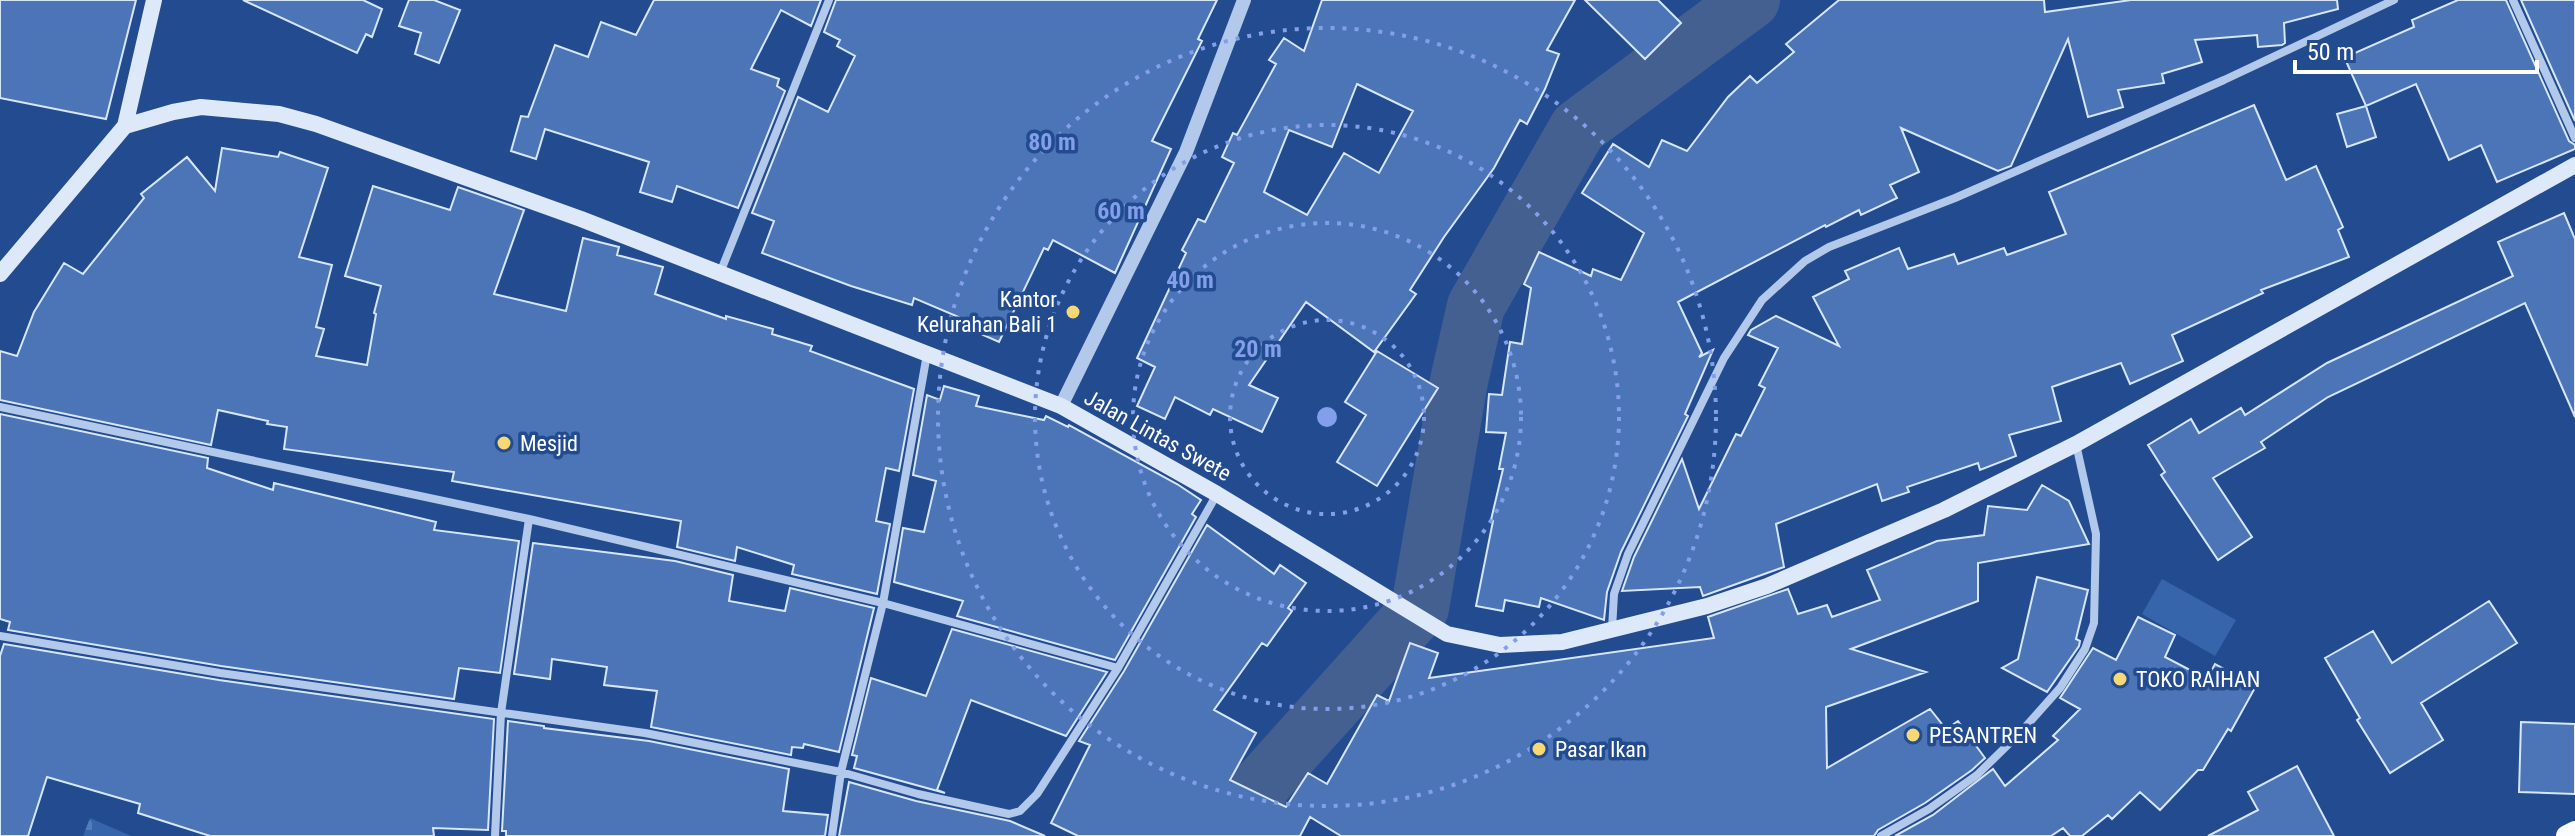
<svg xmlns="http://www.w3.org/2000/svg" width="2575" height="836" viewBox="0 0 2575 836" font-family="'Roboto Condensed',sans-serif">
<defs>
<pattern id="cemetery-stones" width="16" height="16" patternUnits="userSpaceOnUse" patternTransform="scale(2)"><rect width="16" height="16" fill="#3665ac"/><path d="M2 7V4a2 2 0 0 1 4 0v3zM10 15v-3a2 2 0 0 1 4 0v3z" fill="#547cb8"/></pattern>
</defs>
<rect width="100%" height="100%" fill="#224c8f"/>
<!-- cemetery -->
<path fill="url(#cemetery-stones)" d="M 90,818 L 131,836 L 83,836 Z"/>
<!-- pitch -->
<path fill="#3665ac" d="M 2162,579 L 2236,620 L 2215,656 L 2142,614 Z"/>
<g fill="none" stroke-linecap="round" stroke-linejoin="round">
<!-- river -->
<path stroke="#436091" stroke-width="58" d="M 1242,836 L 1261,785 L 1420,608 L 1459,381 L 1476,306 L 1578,128 L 1751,0"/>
</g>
<!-- building -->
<path fill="#4b75b6" stroke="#d7e5f9" stroke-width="2" fill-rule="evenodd" d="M 0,0 L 136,0 L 106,119 L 0,98 Z
M 243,0 L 363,0 L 382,9 L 372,37 L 366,34 L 357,53 Z
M 409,0 L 434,0 L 460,10 L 439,63 L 415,54 L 421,33 L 399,26 Z
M 654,0 L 821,0 L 811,26 L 781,10 L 751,69 L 779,79 L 777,86 L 785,91 L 738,208 L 677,186 L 672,202 L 640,192 L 649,162 L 545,129 L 536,159 L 511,151 L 521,116 L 528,117 L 555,45 L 588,57 L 601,22 L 636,35 Z
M 836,0 L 1217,0 L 1198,39 L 1202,41 L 1152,141 L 1171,149 L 1115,273 L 1053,240 L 1048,250 L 1044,248 L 999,342 L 965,327 L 968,321 L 914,298 L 912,305 L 851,286 L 762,253 L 774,221 L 752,213 L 798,97 L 828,112 L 855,56 L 837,46 L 840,40 L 824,32 Z
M 1322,0 L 1575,0 L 1547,50 L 1559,54 L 1545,89 L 1527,124 L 1520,120 L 1494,168 L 1444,237 L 1410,290 L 1416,294 L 1374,352 L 1306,302 L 1249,385 L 1278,398 L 1262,432 L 1213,409 L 1210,415 L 1175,397 L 1165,419 L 1137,406 L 1155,367 L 1137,358 L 1186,253 L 1182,250 L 1198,219 L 1205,222 L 1234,163 L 1222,157 L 1233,133 L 1237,135 L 1276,64 L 1269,60 L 1284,38 L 1304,51 ZM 1357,84 L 1413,111 L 1379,173 L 1344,153 L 1307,215 L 1264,192 L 1289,130 L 1332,147 Z
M 1585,0 L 1658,0 L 1681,23 L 1645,59 Z
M 1839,0 L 2044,0 L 2045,12 L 2131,0 L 2337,0 L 2338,9 L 2284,23 L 2285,43 L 2282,45 L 2258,47 L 2257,35 L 2195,40 L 2202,62 L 2162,74 L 2164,83 L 2118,90 L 2123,107 L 2088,117 L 2068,39 L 2011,166 L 1998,171 L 1901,128 L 1919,172 L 1890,185 L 1897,198 L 1861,215 L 1859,210 L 1826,227 L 1825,225 L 1678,302 L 1702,353 L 1699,357 L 1713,350 L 1685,414 L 1688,416 L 1621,552 L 1607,592 L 1604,620 L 1541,598 L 1539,607 L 1505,600 L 1503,611 L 1476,606 L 1493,521 L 1491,520 L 1503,469 L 1499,469 L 1506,433 L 1486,432 L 1489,394 L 1502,395 L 1510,342 L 1522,344 L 1531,288 L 1524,284 L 1539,252 L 1591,276 L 1593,269 L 1621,280 L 1644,233 L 1582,193 L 1613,144 L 1649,167 L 1662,140 L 1687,151 L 1728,97 L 1750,76 L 1757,83 L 1794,52 L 1786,44 Z
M 2458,0 L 2506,0 L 2569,141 L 2575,145 L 2575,149 L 2497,182 L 2481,145 L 2449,160 L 2416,84 L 2366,106 L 2346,61 L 2349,59 L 2348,56 L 2414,27 L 2412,20 Z
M 2521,0 L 2575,0 L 2575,121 Z
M 2254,105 L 2286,180 L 2316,166 L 2343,227 L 2338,230 L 2349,257 L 2261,290 L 2263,293 L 2172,335 L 2183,361 L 2130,384 L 2121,363 L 2052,387 L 2061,421 L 2009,435 L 2016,456 L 1980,470 L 1978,463 L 1907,487 L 1909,492 L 1882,501 L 1877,484 L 1776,524 L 1784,567 L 1703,596 L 1700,587 L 1622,591 L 1634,557 L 1682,459 L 1699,509 L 1736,434 L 1741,436 L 1765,388 L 1759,385 L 1778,348 L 1748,335 L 1751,330 L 1776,316 L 1839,346 L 1813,297 L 1849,279 L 1845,271 L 1899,248 L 1908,269 L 1954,254 L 1958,264 L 2004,248 L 2007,255 L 2066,234 L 2049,192 Z
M 2366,106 L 2376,137 L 2347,147 L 2337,114 Z
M 222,148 L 278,157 L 280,152 L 328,168 L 299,257 L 332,265 L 316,327 L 324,329 L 316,356 L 367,365 L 376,314 L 374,313 L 381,286 L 345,276 L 373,186 L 450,210 L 458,187 L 524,210 L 494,294 L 566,311 L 583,238 L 619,247 L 617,255 L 663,267 L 655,294 L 726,319 L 726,316 L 773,329 L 772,334 L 812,346 L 810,351 L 914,389 L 899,471 L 886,468 L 876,521 L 890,524 L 877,594 L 792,574 L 794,565 L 737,547 L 735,561 L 677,547 L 681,521 L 452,481 L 454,472 L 284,449 L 287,427 L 267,424 L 268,421 L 218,410 L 211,445 L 0,400 L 0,351 L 17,356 L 34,312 L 64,263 L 83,274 L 144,198 L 141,194 L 187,157 L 215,191 Z
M 2564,213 L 2575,239 L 2575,417 L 2525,303 L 2328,397 L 2261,442 L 2265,448 L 2213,478 L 2252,537 L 2218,560 L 2161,475 L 2165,472 L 2148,445 L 2191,419 L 2199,433 L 2241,408 L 2245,415 L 2327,363 L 2513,276 L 2498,242 Z
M 1377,351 L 1438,388 L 1377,486 L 1337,462 L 1366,415 L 1345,402 Z
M 944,386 L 979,396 L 976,406 L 1044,420 L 1046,416 L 1068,427 L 1069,425 L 1177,484 L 1201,500 L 1192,514 L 1196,517 L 1115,660 L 957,616 L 963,601 L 894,582 L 903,528 L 924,532 L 936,481 L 913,475 L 927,395 L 940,400 Z
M 0,414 L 208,458 L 207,468 L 273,490 L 274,483 L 436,522 L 434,530 L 519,541 L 500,673 L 459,668 L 454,699 L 221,666 L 8,630 L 10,622 L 0,619 Z
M 2042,485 L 2069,501 L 2089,544 L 1978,563 L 1978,601 L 1851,649 L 1926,672 L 1826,707 L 1827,768 L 1930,709 L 1946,729 L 1958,721 L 1985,758 L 1972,770 L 1925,803 L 1878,830 L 1874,836 L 1341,836 L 1310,817 L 1300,836 L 1078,836 L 1051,823 L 1090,745 L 1079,741 L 1124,671 L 1207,525 L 1274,574 L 1280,565 L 1306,583 L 1288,608 L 1292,611 L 1267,646 L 1262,643 L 1214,710 L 1256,733 L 1230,780 L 1286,807 L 1308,773 L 1327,784 L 1377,695 L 1389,701 L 1410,643 L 1438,653 L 1429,678 L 1714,638 L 1708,617 L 1788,589 L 1798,614 L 1827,605 L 1832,617 L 1880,600 L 1867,570 L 1937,541 L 1984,535 L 1988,506 L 2027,510 Z
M 533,543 L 675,561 L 733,575 L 729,601 L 785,611 L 790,588 L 874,608 L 839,752 L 804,744 L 803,748 L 792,747 L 791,755 L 651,727 L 657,691 L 604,685 L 607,667 L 552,659 L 550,679 L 514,674 Z
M 2037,577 L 2088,590 L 2076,639 L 2080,641 L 2079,646 L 2047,692 L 2002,668 L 2018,659 Z
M 2489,601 L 2517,643 L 2421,703 L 2443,740 L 2390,773 L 2357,720 L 2360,718 L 2325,658 L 2373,631 L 2392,663 Z
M 2138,617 L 2175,635 L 2165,657 L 2207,679 L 2215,664 L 2256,686 L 2231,731 L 2228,729 L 2203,770 L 2198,770 L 2160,810 L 2140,792 L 2112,819 L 2108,815 L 2082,836 L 2070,836 L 2063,828 L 2051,836 L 1895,836 L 1933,815 L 1993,769 L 2005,786 L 2058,740 L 2053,736 L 2080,709 L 2060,698 L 2093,648 L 2116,660 Z
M 952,629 L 1107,672 L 1066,736 L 971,700 L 937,790 L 945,793 L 854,768 L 857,756 L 852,755 L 871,678 L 926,696 Z
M 4,644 L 219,680 L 494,719 L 488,830 L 433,828 L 434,836 L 210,836 L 138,813 L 140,804 L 47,777 L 28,836 L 0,836 L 0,656 Z
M 508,721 L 544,726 L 544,728 L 649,741 L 789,769 L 783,811 L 828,815 L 825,836 L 506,836 L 506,831 L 502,831 Z
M 2521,722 L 2575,724 L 2575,794 L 2519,792 Z
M 2297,766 L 2334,836 L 2208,836 L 2258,810 L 2248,792 Z
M 849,782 L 916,801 L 1010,821 L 1045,836 L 839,836 Z"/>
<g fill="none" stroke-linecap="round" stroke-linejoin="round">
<!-- minor -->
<path stroke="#b2c9ec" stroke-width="8" d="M 2513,0 L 2575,138
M 720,273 L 829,0
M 0,407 L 529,519 L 883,603 L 1118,668 L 1217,494
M 1612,629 L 1614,594 L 1628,554 L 1724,358 L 1762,300 L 1805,261 L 1829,247 L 1955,198 L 2224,80 L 2394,0
M 0,636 L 220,673 L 645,733 L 841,772 L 918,794 L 1009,814 L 1020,811 L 1037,794 L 1118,668
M 495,836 L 501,713 L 529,519
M 832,836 L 841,772 L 883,603 L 927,354
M 1881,836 L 1929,809 L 1977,775 L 2020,733 L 2060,688 L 2085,649 L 2094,623 L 2096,534 L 2076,444"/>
<!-- tertiary -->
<path stroke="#b2c9ec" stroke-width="14" d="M 1061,406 L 1186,152 L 1244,0"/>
<!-- secondary -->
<path stroke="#dde8f9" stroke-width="16" d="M 125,126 L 154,0
M 0,274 L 125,126 L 173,112 L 201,107 L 279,114 L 316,124 L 581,219 L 1061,406 L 1217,494 L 1447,634 L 1500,645 L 1562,642 L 1707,606 L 1767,586 L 1944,510 L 2076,444 L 2575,165"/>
<!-- trunk -->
<path stroke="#fbfcff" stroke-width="22" d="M 2567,836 L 2575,832"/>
</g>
<!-- distance rings -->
<g fill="none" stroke="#839eea" stroke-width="4" stroke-dasharray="4 8">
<circle cx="1327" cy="417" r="97"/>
<circle cx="1327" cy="417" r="194"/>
<circle cx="1327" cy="417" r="292"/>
<circle cx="1327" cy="417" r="389"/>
</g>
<!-- markers -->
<g fill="#f8d874" stroke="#224c8f" stroke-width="3">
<circle cx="1073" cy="312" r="8"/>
<circle cx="504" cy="443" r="8"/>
<circle cx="2120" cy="679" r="8"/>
<circle cx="1913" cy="735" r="8"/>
<circle cx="1539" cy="749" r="8"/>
</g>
<g text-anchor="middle" stroke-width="7" stroke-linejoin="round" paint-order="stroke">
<!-- poi labels -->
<g font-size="22" fill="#fff" stroke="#224c8f" text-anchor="start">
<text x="1057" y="307" text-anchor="end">Kantor<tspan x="1057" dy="25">Kelurahan Bali 1</tspan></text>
<text x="520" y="451">Mesjid</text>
<text x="2136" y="687">TOKO RAIHAN</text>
<text x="1929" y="743">PESANTREN</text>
<text x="1555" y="757">Pasar Ikan</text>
</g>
<!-- street labels -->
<g font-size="22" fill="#fff" stroke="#224c8f">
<text transform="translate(1158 435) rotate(29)" y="8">Jalan Lintas Swete</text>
</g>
</g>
<circle cx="1327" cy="417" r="12" fill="#839eea" stroke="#224c8f" stroke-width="4"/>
<g font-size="24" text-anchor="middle" font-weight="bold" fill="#839eea" stroke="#224c8f" stroke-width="7" stroke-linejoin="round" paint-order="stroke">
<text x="1052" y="150">80 m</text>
<text x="1121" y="219">60 m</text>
<text x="1190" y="288">40 m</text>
<text x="1258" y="357">20 m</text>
</g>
<!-- scale -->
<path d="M2295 60v12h242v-12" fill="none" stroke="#ffffff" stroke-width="4"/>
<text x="2307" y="60" font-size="24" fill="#ffffff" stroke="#224c8f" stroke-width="6" paint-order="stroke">50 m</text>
</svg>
